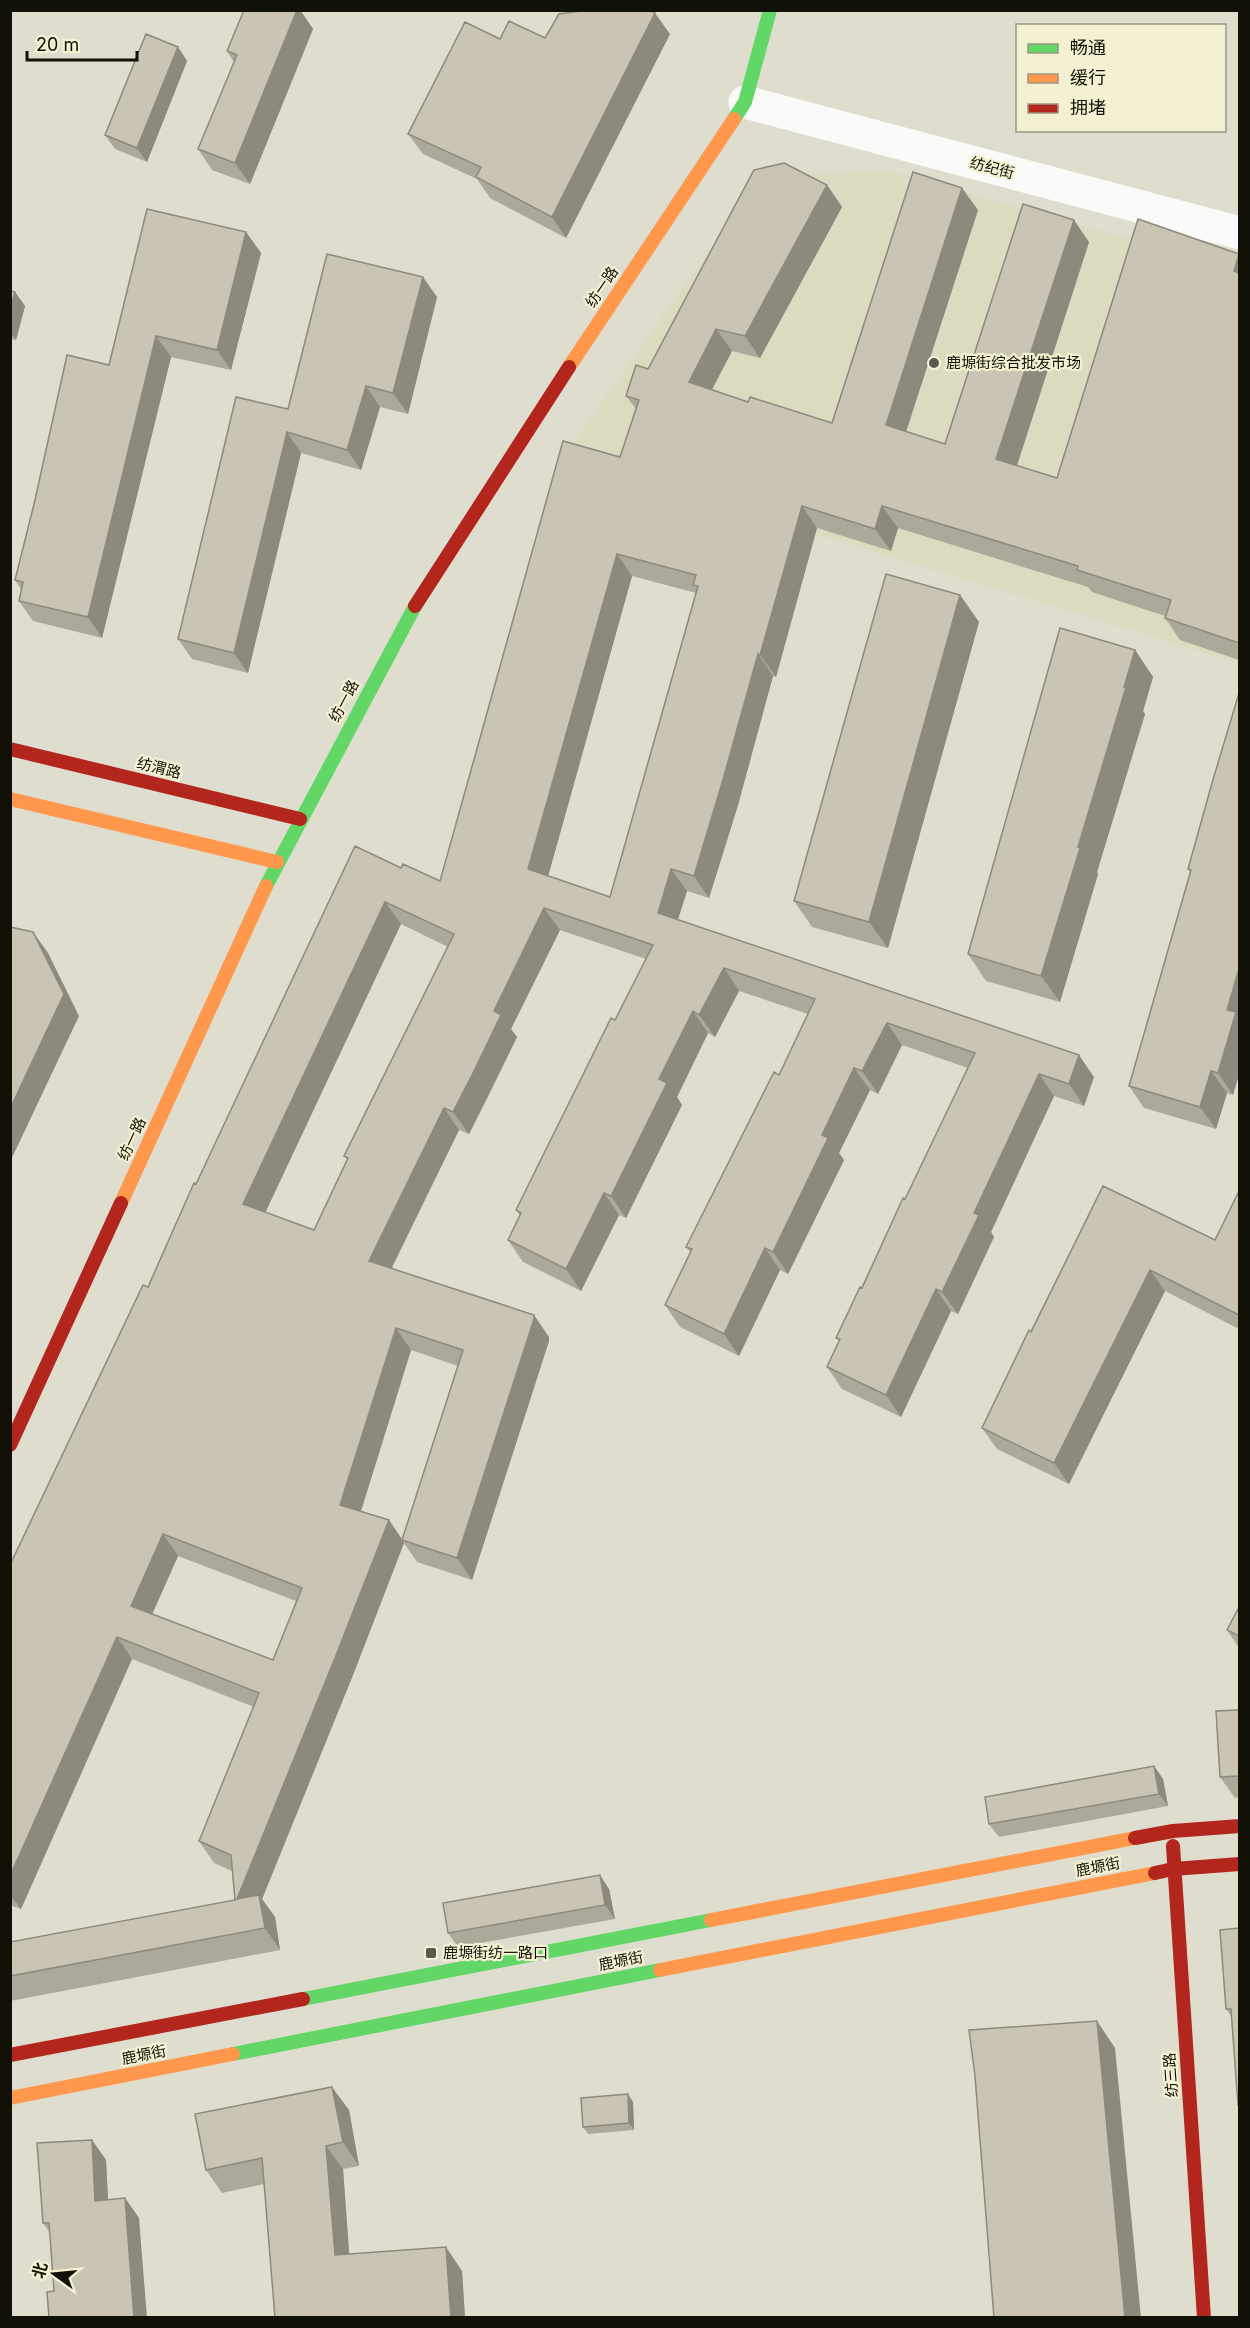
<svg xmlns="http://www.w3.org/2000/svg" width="1250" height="2328" viewBox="0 0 1250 2328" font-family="Inter,'Noto Sans SC',sans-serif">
<rect width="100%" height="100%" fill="#dfdece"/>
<!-- built -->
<path fill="#dddbbf" d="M 888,171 L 1239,269 L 1239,663 L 563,457 L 762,176 Z"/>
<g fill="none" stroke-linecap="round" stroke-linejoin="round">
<!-- street -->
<path stroke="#fafaf8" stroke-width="33" d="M 745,102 L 1240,233"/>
<!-- fast -->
<path stroke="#63d668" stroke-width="14" d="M 734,119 L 745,102 L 770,10
M 266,886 L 415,606
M 303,1999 L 711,1920
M 233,2054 L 660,1970"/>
<!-- slow -->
<path stroke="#ff974d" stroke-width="14" d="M 569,367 L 734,119
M 10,799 L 277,862
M 121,1203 L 266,886
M 711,1920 L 1135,1838
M 660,1970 L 1155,1873
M 10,2098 L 233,2054"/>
<!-- jam -->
<path stroke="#b3261e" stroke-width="14" d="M 415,606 L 569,367
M 10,749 L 300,819
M 10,1445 L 121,1203
M 1135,1838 L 1173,1831 L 1240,1826
M 1173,1846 L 1204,2318
M 1155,1873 L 1173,1869 L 1240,1864
M 10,2055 L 303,1999"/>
</g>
<!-- wall -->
<path fill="#ada99a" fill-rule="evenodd" d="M 244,10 L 300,10 L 313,29 L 250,184 L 212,170 L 198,149 L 234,62 L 227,51 Z
M 670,34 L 566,238 L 490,198 L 477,179 L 423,154 L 408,134 L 500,39 Z
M 178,47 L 187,61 L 147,162 L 115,149 L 105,135 Z
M 827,185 L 842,207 L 760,358 L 732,351 L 712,390 L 748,402 L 832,423 L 978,210 L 906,432 L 945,444 L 1089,242 L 1017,465 L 1057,478 L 1239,254 L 1239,660 L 1180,640 L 1165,618 L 1165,616 L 1092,592 L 1088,587 L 898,528 L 891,551 L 817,528 L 776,677 L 773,676 L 738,805 L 709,898 L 687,891 L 678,919 L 1094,1077 L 1084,1106 L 1054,1096 L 991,1232 L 994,1237 L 958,1314 L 951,1311 L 901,1417 L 842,1389 L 827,1367 L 839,1342 L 836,1338 L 905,1199 L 968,1068 L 902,1045 L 878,1094 L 870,1090 L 839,1153 L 844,1160 L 788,1274 L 780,1270 L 739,1356 L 680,1327 L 665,1305 L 690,1252 L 686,1247 L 779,1075 L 808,1014 L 739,991 L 715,1037 L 708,1033 L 677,1097 L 682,1105 L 626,1218 L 619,1215 L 581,1291 L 523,1262 L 508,1240 L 520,1216 L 516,1210 L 615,1020 L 646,959 L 560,930 L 511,1029 L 517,1037 L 489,1095 L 469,1134 L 459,1130 L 392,1268 L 549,1337 L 549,1341 L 472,1580 L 417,1562 L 404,1543 L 353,1675 L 262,1899 L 275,1917 L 280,1950 L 10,2001 L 10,1942 L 235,1900 L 232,1871 L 214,1863 L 199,1841 L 254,1707 L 132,1659 L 21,1909 L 10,1905 L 10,1565 L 148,1287 L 196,1184 L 401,868 L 440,881 L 620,457 L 636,409 L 626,396 L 648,369 ZM 632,576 L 696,593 L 610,897 L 548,876 ZM 401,924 L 448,947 L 344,1156 L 347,1160 L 314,1230 L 265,1212 ZM 411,1350 L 458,1366 L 402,1539 L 389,1520 L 361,1511 ZM 178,1556 L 296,1601 L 273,1660 L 152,1614 Z
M 246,232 L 261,253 L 231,370 L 171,357 L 102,638 L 33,621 L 19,601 L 21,589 L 15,580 L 109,365 Z
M 10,291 L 15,292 L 25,306 L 16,340 L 10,339 Z
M 437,297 L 408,414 L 380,407 L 361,470 L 301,453 L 248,673 L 192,659 L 178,639 L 288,409 Z
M 960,595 L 979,622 L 888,948 L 812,927 L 794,901 Z
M 1135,650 L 1153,677 L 1143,711 L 1145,714 L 1097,872 L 1098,874 L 1060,1002 L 986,981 L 968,954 Z
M 1239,692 L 1233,1095 L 1227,1093 L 1216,1129 L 1144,1108 L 1129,1086 L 1190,872 L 1188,869 Z
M 1103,1186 L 1215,1240 L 1239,1191 L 1239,1329 L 1165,1291 L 1069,1484 L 997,1449 L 982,1428 Z
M 1239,1607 L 1239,1648 L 1227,1630 Z
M 1239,1710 L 1239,1797 L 1235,1798 L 1220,1777 Z
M 1154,1766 L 1163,1779 L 1168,1806 L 999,1837 L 989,1824 Z
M 609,1889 L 615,1919 L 458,1947 L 448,1933 Z
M 1239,1928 L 1239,2107 L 1238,2105 L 1231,2016 L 1226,2009 Z
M 633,2102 L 634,2130 L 588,2134 L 583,2127 Z
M 349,2110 L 359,2166 L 343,2169 L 349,2254 L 462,2271 L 465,2318 L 275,2318 L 264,2184 L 222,2193 L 206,2170 Z
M 92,2140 L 106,2160 L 108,2200 L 125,2198 L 139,2218 L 54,2291 L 50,2233 L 43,2223 Z"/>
<!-- shaded-wall -->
<path fill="#8d897d" d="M 297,10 L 300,10 L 313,29 L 250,184 L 235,163 Z
M 655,13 L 670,34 L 566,238 L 552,217 Z
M 178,47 L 187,61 L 147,162 L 137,148 Z
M 827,185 L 842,207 L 760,358 L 745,336 Z
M 962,188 L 978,210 L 901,447 L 886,425 Z
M 1074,220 L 1089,242 L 1012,481 L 996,459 Z
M 246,232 L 261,253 L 231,370 L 217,350 Z
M 1239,254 L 1239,279 L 1234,271 Z
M 423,277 L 437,297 L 408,414 L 393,393 Z
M 15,292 L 25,306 L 16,340 L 10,332 L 10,309 Z
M 716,329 L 732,351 L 704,404 L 689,382 Z
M 156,336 L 171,357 L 102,638 L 88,617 Z
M 366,386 L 380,407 L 361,470 L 347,450 Z
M 287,432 L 301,453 L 248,673 L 234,653 Z
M 802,506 L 817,528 L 776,677 L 760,655 Z
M 882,506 L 898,528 L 891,551 L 875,529 Z
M 617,554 L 632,576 L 544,891 L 528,869 Z
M 960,595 L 979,622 L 888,948 L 869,922 Z
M 1135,650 L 1153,677 L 1143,711 L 1145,714 L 1097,872 L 1098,874 L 1060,1002 L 1041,976 Z
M 758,654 L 773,676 L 738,805 L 709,898 L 694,876 Z
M 671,869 L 687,891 L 673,935 L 658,913 Z
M 385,902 L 401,924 L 259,1226 L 243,1204 Z
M 544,908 L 560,930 L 511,1029 L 517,1037 L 469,1134 L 453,1112 L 494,1011 Z
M 33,932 L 48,953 L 79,1016 L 10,1162 L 10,1109 Z
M 724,968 L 739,991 L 715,1037 L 699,1015 Z
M 1239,969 L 1239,1075 L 1233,1095 L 1218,1073 L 1227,1010 Z
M 693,1011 L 708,1033 L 677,1097 L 682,1105 L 626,1218 L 611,1196 L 659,1079 Z
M 887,1023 L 902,1045 L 878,1094 L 862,1071 Z
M 1079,1055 L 1094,1077 L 1084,1106 L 1069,1084 Z
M 854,1068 L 870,1090 L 839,1153 L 844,1160 L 788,1274 L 773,1252 L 822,1135 Z
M 1211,1071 L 1227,1093 L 1216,1129 L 1200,1107 Z
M 1039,1074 L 1054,1096 L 991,1232 L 994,1237 L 958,1314 L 942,1292 L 974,1213 Z
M 444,1108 L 459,1130 L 384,1283 L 369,1261 Z
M 604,1193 L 619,1215 L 581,1291 L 566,1269 Z
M 765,1248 L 780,1270 L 739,1356 L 724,1334 Z
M 1150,1270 L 1165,1291 L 1069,1484 L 1054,1463 Z
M 936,1289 L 951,1311 L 901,1417 L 886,1395 Z
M 534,1315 L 549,1337 L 549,1341 L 472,1580 L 457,1558 Z
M 396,1328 L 411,1350 L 356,1527 L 340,1505 Z
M 389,1520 L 404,1543 L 353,1675 L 262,1899 L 275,1917 L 280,1950 L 265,1928 L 237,1899 Z
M 163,1534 L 178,1556 L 146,1628 L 131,1606 Z
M 117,1637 L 132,1659 L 21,1909 L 10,1895 L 10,1876 Z
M 1154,1766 L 1163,1779 L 1168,1806 L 1159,1794 Z
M 600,1875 L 609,1889 L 615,1919 L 605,1905 Z
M 1097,2021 L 1115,2048 L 1141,2318 L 1125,2318 Z
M 332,2087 L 349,2110 L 359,2166 L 343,2142 Z
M 628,2094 L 633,2102 L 634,2130 L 629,2123 Z
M 92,2140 L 106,2160 L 109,2220 L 95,2201 Z
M 326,2146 L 343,2169 L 351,2278 L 335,2255 Z
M 125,2198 L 139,2218 L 147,2318 L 134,2318 Z
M 446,2247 L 462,2271 L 465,2318 L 451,2318 Z"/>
<!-- building -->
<path fill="#c9c4b3" stroke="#8d897d" stroke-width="1.5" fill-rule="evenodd" d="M 244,10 L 297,10 L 235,163 L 198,149 L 237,55 L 227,51 Z
M 588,10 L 650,10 L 655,13 L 552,217 L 476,177 L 481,167 L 408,134 L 465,22 L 500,39 L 509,21 L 545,38 L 559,14 Z
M 146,34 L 178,47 L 137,148 L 105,135 Z
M 784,163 L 827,185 L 745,336 L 716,329 L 689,382 L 748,402 L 750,397 L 832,423 L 913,172 L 962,188 L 886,425 L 945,444 L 1023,204 L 1074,220 L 996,459 L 1057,478 L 1138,219 L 1239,254 L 1234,271 L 1239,273 L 1239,643 L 1165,618 L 1171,600 L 1077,570 L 1078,566 L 882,506 L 875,529 L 802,506 L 760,655 L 758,654 L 722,783 L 694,876 L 671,869 L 658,913 L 1079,1055 L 1069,1084 L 1039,1074 L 974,1213 L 979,1215 L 942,1292 L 936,1289 L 886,1395 L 827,1367 L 840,1339 L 836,1338 L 860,1287 L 862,1288 L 903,1198 L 905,1199 L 975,1053 L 887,1023 L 862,1071 L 854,1068 L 822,1135 L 828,1138 L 773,1252 L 765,1248 L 724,1334 L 665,1305 L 692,1249 L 686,1247 L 774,1072 L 779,1075 L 815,999 L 724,968 L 699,1015 L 693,1011 L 659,1079 L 667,1083 L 611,1196 L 604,1193 L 566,1269 L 508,1240 L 521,1213 L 516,1210 L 611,1018 L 615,1020 L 653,945 L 544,908 L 494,1011 L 501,1015 L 473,1073 L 453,1112 L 444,1108 L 369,1261 L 534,1315 L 534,1319 L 457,1558 L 402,1540 L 463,1350 L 396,1328 L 340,1505 L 389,1520 L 337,1653 L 237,1899 L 259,1895 L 265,1928 L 10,1976 L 10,1942 L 235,1900 L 231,1855 L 199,1841 L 259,1693 L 117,1637 L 10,1876 L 10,1565 L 143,1285 L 148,1287 L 194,1183 L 196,1184 L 355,846 L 401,868 L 403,864 L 440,881 L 563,441 L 620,457 L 639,400 L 626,396 L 636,365 L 648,369 L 754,170 ZM 617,554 L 696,575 L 693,585 L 698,586 L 610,897 L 528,869 ZM 385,902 L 454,934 L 344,1156 L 348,1158 L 314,1230 L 243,1204 ZM 163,1534 L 302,1588 L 273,1660 L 131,1606 Z
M 147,209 L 246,232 L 217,350 L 156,336 L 88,617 L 19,601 L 23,582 L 15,580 L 35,500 L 67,355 L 109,365 Z
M 327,254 L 423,277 L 393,393 L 366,386 L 347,450 L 287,432 L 234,653 L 178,639 L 236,397 L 288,409 Z
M 10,291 L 15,292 L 10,309 Z
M 886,574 L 960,595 L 869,922 L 794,901 Z
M 1060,628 L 1135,650 L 1124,687 L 1126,687 L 1078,847 L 1080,848 L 1041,976 L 968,954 Z
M 1239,693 L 1239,969 L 1227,1010 L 1236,1012 L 1218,1073 L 1211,1071 L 1200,1107 L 1129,1086 L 1191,870 L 1188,869 L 1212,783 Z
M 10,927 L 33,932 L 64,994 L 10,1109 Z
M 1103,1186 L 1215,1240 L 1239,1191 L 1239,1315 L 1150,1270 L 1054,1463 L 982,1428 L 1029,1330 L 1031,1332 Z
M 1239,1607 L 1239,1636 L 1227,1630 Z
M 1239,1710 L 1239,1776 L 1220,1777 L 1216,1711 Z
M 1154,1766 L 1159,1794 L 989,1824 L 985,1797 Z
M 600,1875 L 605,1905 L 448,1933 L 443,1903 Z
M 1239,1928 L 1239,2105 L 1238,2105 L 1231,2009 L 1226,2009 L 1220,1930 Z
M 1097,2021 L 1125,2318 L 994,2318 L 975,2076 L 969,2030 Z
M 332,2087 L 343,2142 L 326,2146 L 335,2255 L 446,2247 L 451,2318 L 275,2318 L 262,2158 L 206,2170 L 195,2114 Z
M 628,2094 L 629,2123 L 583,2127 L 581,2098 Z
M 92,2140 L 95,2201 L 125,2198 L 134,2318 L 49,2318 L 47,2292 L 54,2291 L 49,2223 L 43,2223 L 37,2143 Z"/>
<!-- markers -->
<g fill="#5a594d" stroke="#f4f1d3" stroke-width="2">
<circle cx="934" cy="363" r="6"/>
<rect x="425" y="1947" width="12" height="12" rx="3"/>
</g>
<g text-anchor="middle" stroke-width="4.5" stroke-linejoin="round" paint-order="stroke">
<!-- street labels -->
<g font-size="15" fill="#121107" stroke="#f4f1d3">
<text transform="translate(992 168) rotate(15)" y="5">纺纪街</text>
<text transform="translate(602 287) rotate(-56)" y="5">纺一路</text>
<text transform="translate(344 701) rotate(-62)" y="5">纺一路</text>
<text transform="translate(159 768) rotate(14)" y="5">纺渭路</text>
<text transform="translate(132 1139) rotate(-65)" y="5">纺一路</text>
<text transform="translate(1098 1867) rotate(-11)" y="5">鹿塬街</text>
<text transform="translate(621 1961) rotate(-11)" y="5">鹿塬街</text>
<text transform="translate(144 2055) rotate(-11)" y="5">鹿塬街</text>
<text transform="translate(1171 2075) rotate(-94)" y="5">纺三路</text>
</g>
<!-- poi labels -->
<g font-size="15" fill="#121107" stroke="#f4f1d3" text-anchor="start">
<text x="946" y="368">鹿塬街综合批发市场</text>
<text x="443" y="1958">鹿塬街纺一路口</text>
</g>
</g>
<!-- border -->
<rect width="1250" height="2328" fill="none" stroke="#121107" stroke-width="24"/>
<!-- legend -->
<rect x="1016" y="24" width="210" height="108" fill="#f4f1d3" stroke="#9a9781" stroke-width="1.5"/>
<rect x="1028" y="44" width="30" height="9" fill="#63d668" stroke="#9a9781" stroke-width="1.5"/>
<text x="1070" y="54" font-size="18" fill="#121107">畅通</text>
<rect x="1028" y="74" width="30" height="9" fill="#ff974d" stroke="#9a9781" stroke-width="1.5"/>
<text x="1070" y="84" font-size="18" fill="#121107">缓行</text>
<rect x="1028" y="104" width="30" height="9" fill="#b3261e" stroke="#9a9781" stroke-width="1.5"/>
<text x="1070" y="114" font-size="18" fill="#121107">拥堵</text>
<!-- north arrow -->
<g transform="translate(54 2274) rotate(285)" stroke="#f4f1d3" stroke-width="4.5" paint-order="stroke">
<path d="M0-4.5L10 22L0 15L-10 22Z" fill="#121107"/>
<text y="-9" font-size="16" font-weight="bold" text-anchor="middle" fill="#121107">北</text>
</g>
<!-- scale -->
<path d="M27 51v9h110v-9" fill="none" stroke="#121107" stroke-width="3"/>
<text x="36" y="51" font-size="18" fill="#121107" stroke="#f4f1d3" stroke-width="4.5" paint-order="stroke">20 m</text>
</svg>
